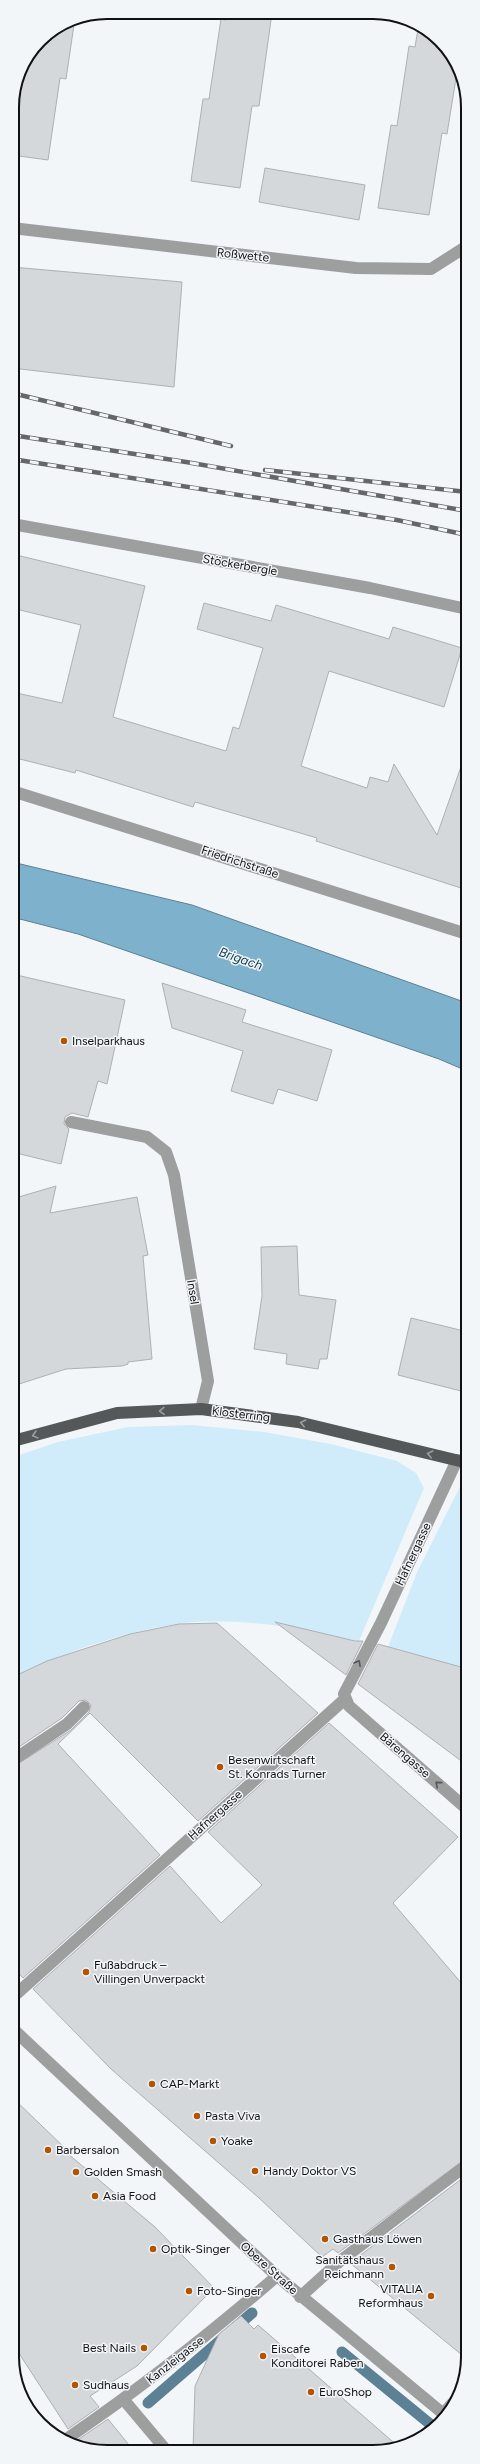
<svg xmlns="http://www.w3.org/2000/svg" width="480" height="2464" viewBox="0 0 480 2464" font-family="Figtree,sans-serif">
<rect width="100%" height="100%" fill="#f3f6f9"/>
<!-- green -->
<path fill="#d0ecfb" d="M 192,1425 L 264,1432 L 331,1444 L 397,1461 L 416,1473 L 424,1488 L 359,1641 C 330,1637 301,1628 272,1625 C 242,1622 208,1619 178,1624 C 121,1632 64,1653 13,1677 L 13,1457 L 58,1442 L 128,1427 Z
M 463,1481 L 468,1482 L 468,1669 L 388,1647 L 417,1572 Z"/>
<!-- water -->
<path fill="#7eb1cb" stroke="#5d8194" d="M 12,862 L 192,905 L 467,1003 L 467,1071 L 439,1059 L 78,934 L 12,917 Z"/>
<g fill="none" stroke-linecap="round" stroke-linejoin="round">
<!-- stream -->
<path stroke="#5d8194" stroke-width="11" d="M 342,2352 L 435,2428
M 148,2403 L 252,2313"/>
</g>
<!-- building -->
<path fill="#d4d8da" stroke="#adb1b3" d="M 227,13 L 272,13 L 259,106 L 252,106 L 240,188 L 191,181 L 203,99 L 209,99 L 221,19 L 226,20 Z
M 75,18 L 66,79 L 60,78 L 48,160 L 12,155 L 12,101 L 19,71 L 40,40 Z
M 418,29 L 445,46 L 457,72 L 447,134 L 442,133 L 429,215 L 378,208 L 391,125 L 397,126 L 409,46 L 415,47 Z
M 265,168 L 365,185 L 359,220 L 259,202 Z
M 12,267 L 182,282 L 174,387 L 12,368 Z
M 12,554 L 145,586 L 113,717 L 226,751 L 233,727 L 239,729 L 263,648 L 197,629 L 204,603 L 271,621 L 276,605 L 389,639 L 393,627 L 462,648 L 444,707 L 329,671 L 301,766 L 367,788 L 370,777 L 388,782 L 394,764 L 437,835 L 463,761 L 467,762 L 467,890 L 316,841 L 317,838 L 195,802 L 193,807 L 76,770 L 75,773 L 12,757 L 12,692 L 62,703 L 81,625 L 12,608 Z
M 12,974 L 125,1000 L 107,1084 L 98,1081 L 88,1117 L 72,1113 L 65,1117 L 64,1124 L 69,1129 L 61,1164 L 12,1152 Z
M 162,983 L 246,1010 L 242,1022 L 332,1050 L 317,1101 L 278,1089 L 273,1104 L 231,1091 L 243,1051 L 172,1028 Z
M 56,1186 L 50,1213 L 137,1197 L 148,1255 L 143,1256 L 152,1359 L 128,1362 L 128,1364 L 122,1366 L 66,1369 L 13,1386 L 12,1199 Z
M 297,1246 L 299,1295 L 336,1300 L 327,1359 L 320,1359 L 318,1369 L 286,1364 L 287,1354 L 254,1349 L 262,1296 L 261,1247 Z
M 411,1318 L 468,1332 L 468,1365 L 461,1391 L 398,1375 Z
M 275,1622 L 355,1641 L 363,1641 L 346,1675 Z
M 217,1623 L 318,1713 L 198,1821 L 90,1713 L 58,1744 L 160,1855 L 23,1978 L 13,1968 L 13,1767 L 71,1730 L 89,1712 L 91,1705 L 86,1700 L 79,1701 L 62,1718 L 13,1751 L 13,1677 L 47,1661 L 130,1634 L 179,1624 Z
M 378,1644 L 468,1669 L 468,1766 L 358,1684 Z
M 329,1723 L 458,1837 L 393,1903 L 468,1991 L 468,2157 L 338,2253 L 333,2249 L 322,2257 L 259,2198 L 111,2069 L 33,1989 L 170,1866 L 221,1923 L 262,1885 L 208,1832 Z
M 13,2098 L 69,2152 L 67,2153 L 155,2227 L 214,2288 L 137,2366 L 90,2396 L 99,2407 L 68,2429 L 13,2344 Z
M 468,2174 L 468,2360 L 350,2263 Z
M 241,2316 L 254,2329 L 258,2325 L 399,2447 L 385,2451 L 193,2450 L 195,2386 L 219,2334 Z
M 108,2419 L 133,2450 L 89,2450 L 78,2444 L 76,2441 Z"/>
<g fill="none" stroke-linecap="round" stroke-linejoin="round">
<!-- minor -->
<path stroke="#9d9f9f" stroke-width="12" d="M 12,228 L 356,268 L 431,269 L 467,246
M 12,524 L 370,588 L 467,609
M 12,791 L 467,934
M 71,1122 L 147,1137 L 166,1152 L 174,1175 L 208,1381 L 201,1409
M 457,1460 L 381,1623 L 344,1694 L 349,1706 L 468,1810
M 13,1760 L 67,1724 L 84,1707
M 13,1997 L 345,1699
M 13,2029 L 277,2276 L 446,2416
M 300,2297 L 340,2261 L 468,2164
M 124,2400 L 166,2450
M 443,2414 L 459,2396
M 68,2438 C 141,2388 210,2334 277,2276"/>
<!-- major -->
<path stroke="#555859" stroke-width="12" d="M 13,1441 L 117,1413 L 201,1409 L 298,1422 L 468,1463"/>
<!-- rail casing -->
<g stroke="#646668" stroke-width="4.5">
<path id="rail" d="M 12,393 L 231,446
M 12,435 L 186,462 L 467,511
M 12,459 L 397,520 L 467,535
M 265,470 L 467,492"/>
</g>
<!-- rail -->
<use href="#rail" stroke="#f3f6f9" stroke-width="3" stroke-dasharray="9" stroke-linecap="butt"/>
</g>
<!-- one-way arrows -->
<defs><path id="oneway-chevron" d="M-2-3.5L2.5 0L-2 3.5" fill="none" stroke-width="1.6" stroke-linecap="round" stroke-linejoin="round"/></defs>
<g stroke="#9c9fa1">
<use href="#oneway-chevron" transform="translate(162 1411) rotate(178)"/>
<use href="#oneway-chevron" transform="translate(303 1423) rotate(-167)"/>
<use href="#oneway-chevron" transform="translate(35 1435) rotate(165)"/>
<use href="#oneway-chevron" transform="translate(430 1454) rotate(-167)"/>
</g>
<g stroke="#565858">
<use href="#oneway-chevron" transform="translate(358 1663) rotate(-61)"/>
<use href="#oneway-chevron" transform="translate(438 1784) rotate(-139)"/>
</g>
<!-- markers -->
<g fill="#b25401" stroke="#f3f6f9" stroke-width="1.5">
<circle cx="64" cy="1041" r="4"/>
<circle cx="220" cy="1767" r="4"/>
<circle cx="86" cy="1972" r="4"/>
<circle cx="152" cy="2084" r="4"/>
<circle cx="197" cy="2116" r="4"/>
<circle cx="213" cy="2141" r="4"/>
<circle cx="48" cy="2150" r="4"/>
<circle cx="255" cy="2171" r="4"/>
<circle cx="76" cy="2172" r="4"/>
<circle cx="95" cy="2196" r="4"/>
<circle cx="325" cy="2239" r="4"/>
<circle cx="153" cy="2249" r="4"/>
<circle cx="392" cy="2267" r="4"/>
<circle cx="189" cy="2291" r="4"/>
<circle cx="431" cy="2296" r="4"/>
<circle cx="144" cy="2348" r="4"/>
<circle cx="263" cy="2356" r="4"/>
<circle cx="75" cy="2385" r="4"/>
<circle cx="311" cy="2392" r="4"/>
</g>
<g text-anchor="middle" stroke-width="3" stroke-linejoin="round" paint-order="stroke">
<!-- street labels -->
<g font-size="12" fill="#101112" stroke="#f3f6f9">
<text transform="translate(243 255) rotate(6)" y="4">Roßwette</text>
<text transform="translate(240 565) rotate(10)" y="4">Stöckerbergle</text>
<text transform="translate(240 862) rotate(18)" y="4">Friedrichstraße</text>
<text transform="translate(193 1292) rotate(81)" y="4">Insel</text>
<text transform="translate(241 1414) rotate(7)" y="4">Klosterring</text>
<text transform="translate(413 1554) rotate(-65)" y="4">Hafnergasse</text>
<text transform="translate(405 1755) rotate(41)" y="4">Bärengasse</text>
<text transform="translate(215 1815) rotate(-42)" y="4">Hafnergasse</text>
<text transform="translate(269 2268) rotate(42)" y="4">Obere Straße</text>
<text transform="translate(175 2360) rotate(-38)" y="4">Kanzleigasse</text>
</g>
<!-- poi labels -->
<g font-size="12" fill="#101112" stroke="#f3f6f9" text-anchor="start">
<text x="72" y="1045">Inselparkhaus</text>
<text x="228" y="1764">Besenwirtschaft<tspan x="228" dy="14">St. Konrads Turner</tspan></text>
<text x="94" y="1969">Fußabdruck –<tspan x="94" dy="14">Villingen Unverpackt</tspan></text>
<text x="160" y="2088">CAP-Markt</text>
<text x="205" y="2120">Pasta Viva</text>
<text x="221" y="2145">Yoake</text>
<text x="56" y="2154">Barbersalon</text>
<text x="263" y="2175">Handy Doktor VS</text>
<text x="84" y="2176">Golden Smash</text>
<text x="103" y="2200">Asia Food</text>
<text x="333" y="2243">Gasthaus Löwen</text>
<text x="161" y="2253">Optik-Singer</text>
<text x="384" y="2264" text-anchor="end">Sanitätshaus<tspan x="384" dy="14">Reichmann</tspan></text>
<text x="423" y="2293" text-anchor="end">VITALIA<tspan x="423" dy="14">Reformhaus</tspan></text>
<text x="197" y="2295">Foto-Singer</text>
<text x="136" y="2352" text-anchor="end">Best Nails</text>
<text x="271" y="2353">Eiscafe<tspan x="271" dy="14">Konditorei Raben</tspan></text>
<text x="83" y="2389">Sudhaus</text>
<text x="319" y="2396">EuroShop</text>
</g>
<!-- water labels -->
<g font-size="13" font-style="italic" fill="#164154" stroke="#f3f6f9">
<text transform="translate(241 958) rotate(19)" y="5">Brigach</text>
</g>
</g>
<!-- crop -->
<path d="M0 0H480V2464H0ZM107 19H373A88 88 0 0 1 461 107V2357A88 88 0 0 1 373 2445H107A88 88 0 0 1 19 2357V107A88 88 0 0 1 107 19Z" fill="#f3f6f9" fill-rule="evenodd"/>
<path fill="none" stroke="#101112" stroke-width="2" d="M107 19H373A88 88 0 0 1 461 107V2357A88 88 0 0 1 373 2445H107A88 88 0 0 1 19 2357V107A88 88 0 0 1 107 19Z"/>
</svg>
